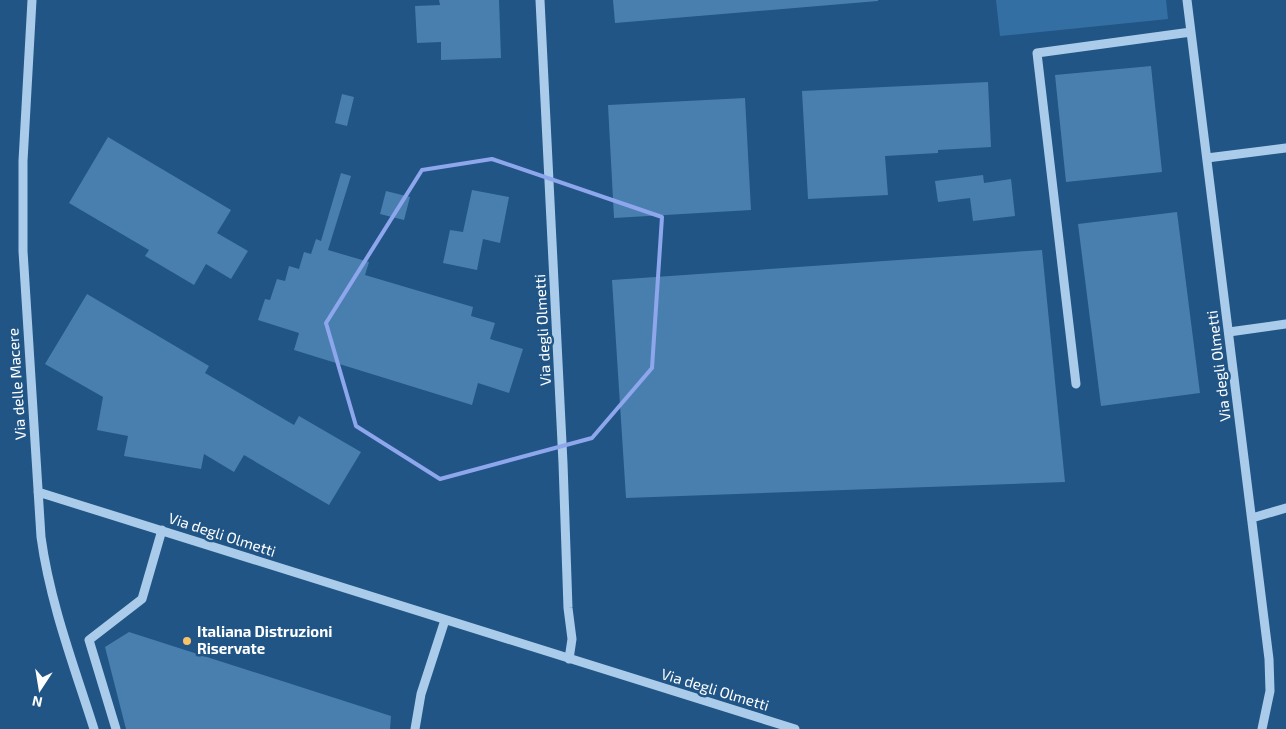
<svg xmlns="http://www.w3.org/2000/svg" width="1286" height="729" viewBox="0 0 1286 729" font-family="'Exo 2',sans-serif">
<rect width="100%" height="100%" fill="#205586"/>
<!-- green -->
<path fill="#346fa4" d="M 996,0 L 1166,0 L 1168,19 L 1000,36 Z"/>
<!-- building -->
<path fill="#497faf" d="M 439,0 L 499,0 L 501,58 L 441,60 L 441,42 L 417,43 L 415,6 L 440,5 Z
M 613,0 L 878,0 L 878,1 L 615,23 Z
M 1151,66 L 1162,172 L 1066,182 L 1055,75 Z
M 988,82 L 991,147 L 938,150 L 938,153 L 885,156 L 888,195 L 808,199 L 802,91 Z
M 342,94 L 354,97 L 347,126 L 335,123 Z
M 745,98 L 751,210 L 614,218 L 608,105 Z
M 108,137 L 231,210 L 217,233 L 248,251 L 231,279 L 206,264 L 194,285 L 145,256 L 149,250 L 69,203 Z
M 341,173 L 351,176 L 328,250 L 369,262 L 365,275 L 473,307 L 471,316 L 495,323 L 490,339 L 523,349 L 509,393 L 478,383 L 472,405 L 294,350 L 299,333 L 258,320 L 265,299 L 270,300 L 277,279 L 285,281 L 289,266 L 299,269 L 304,252 L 311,254 L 316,239 L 321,241 Z
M 983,175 L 984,183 L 1011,179 L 1015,216 L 973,221 L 970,198 L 938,202 L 935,181 Z
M 472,190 L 509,197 L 500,243 L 483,239 L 477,270 L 443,263 L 450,230 L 463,232 Z
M 386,191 L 410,197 L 404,220 L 380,214 Z
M 1177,212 L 1200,393 L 1101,406 L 1078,224 Z
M 1042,250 L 1065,482 L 626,498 L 612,280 Z
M 87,294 L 209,366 L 205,373 L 294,425 L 299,416 L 361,452 L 329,505 L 244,455 L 234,472 L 204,454 L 201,469 L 124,456 L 128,436 L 97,430 L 103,397 L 45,364 Z
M 129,632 L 391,716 L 390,729 L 126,729 L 105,647 Z"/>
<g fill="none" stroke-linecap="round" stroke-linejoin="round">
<!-- minor -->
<path stroke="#aaccea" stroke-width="9" d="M 32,0 L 23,161 L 23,251 L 41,537 C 50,603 74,666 94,729
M 540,0 L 563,463 L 568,608 L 572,639 L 569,659
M 1187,0 L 1269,659 L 1270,691 L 1262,729
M 1207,158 L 1286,148
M 1229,332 L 1286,324
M 1076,384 L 1037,53 L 1191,32
M 38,492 L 795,729
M 1252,518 L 1286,508
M 116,729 L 89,640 L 142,599 L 162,530
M 415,729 L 421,694 L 445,620"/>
</g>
<!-- marked area -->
<path fill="none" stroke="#8ea6ec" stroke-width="4" stroke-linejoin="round" d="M 492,159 L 662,217 L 652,368 L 592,438 L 440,479 L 356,426 L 326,323 L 422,170 Z"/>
<!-- markers -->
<circle fill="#f7c36a" stroke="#205586" stroke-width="2" cx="187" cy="641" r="5"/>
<g text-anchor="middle" stroke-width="5" stroke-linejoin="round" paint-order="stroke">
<!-- street labels -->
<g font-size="15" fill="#fff" stroke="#205586">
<text transform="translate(543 330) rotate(-93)" y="5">Via degli Olmetti</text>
<text transform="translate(1219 366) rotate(-97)" y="5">Via degli Olmetti</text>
<text transform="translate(17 384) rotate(-94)" y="5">Via delle Macere</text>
<text transform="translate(222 535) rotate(18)" y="5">Via degli Olmetti</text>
<text transform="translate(715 690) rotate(17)" y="5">Via degli Olmetti</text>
</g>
<!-- poi labels -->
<g font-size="15" font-weight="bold" fill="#fff" stroke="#205586" text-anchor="start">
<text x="197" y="637">Italiana Distruzioni<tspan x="197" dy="17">Riservate</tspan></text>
</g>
</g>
<!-- north arrow -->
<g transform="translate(40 689) rotate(192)" stroke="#205586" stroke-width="4" paint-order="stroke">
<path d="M0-4L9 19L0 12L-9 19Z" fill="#ffffff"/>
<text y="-8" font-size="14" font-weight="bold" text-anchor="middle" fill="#ffffff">N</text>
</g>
</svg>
